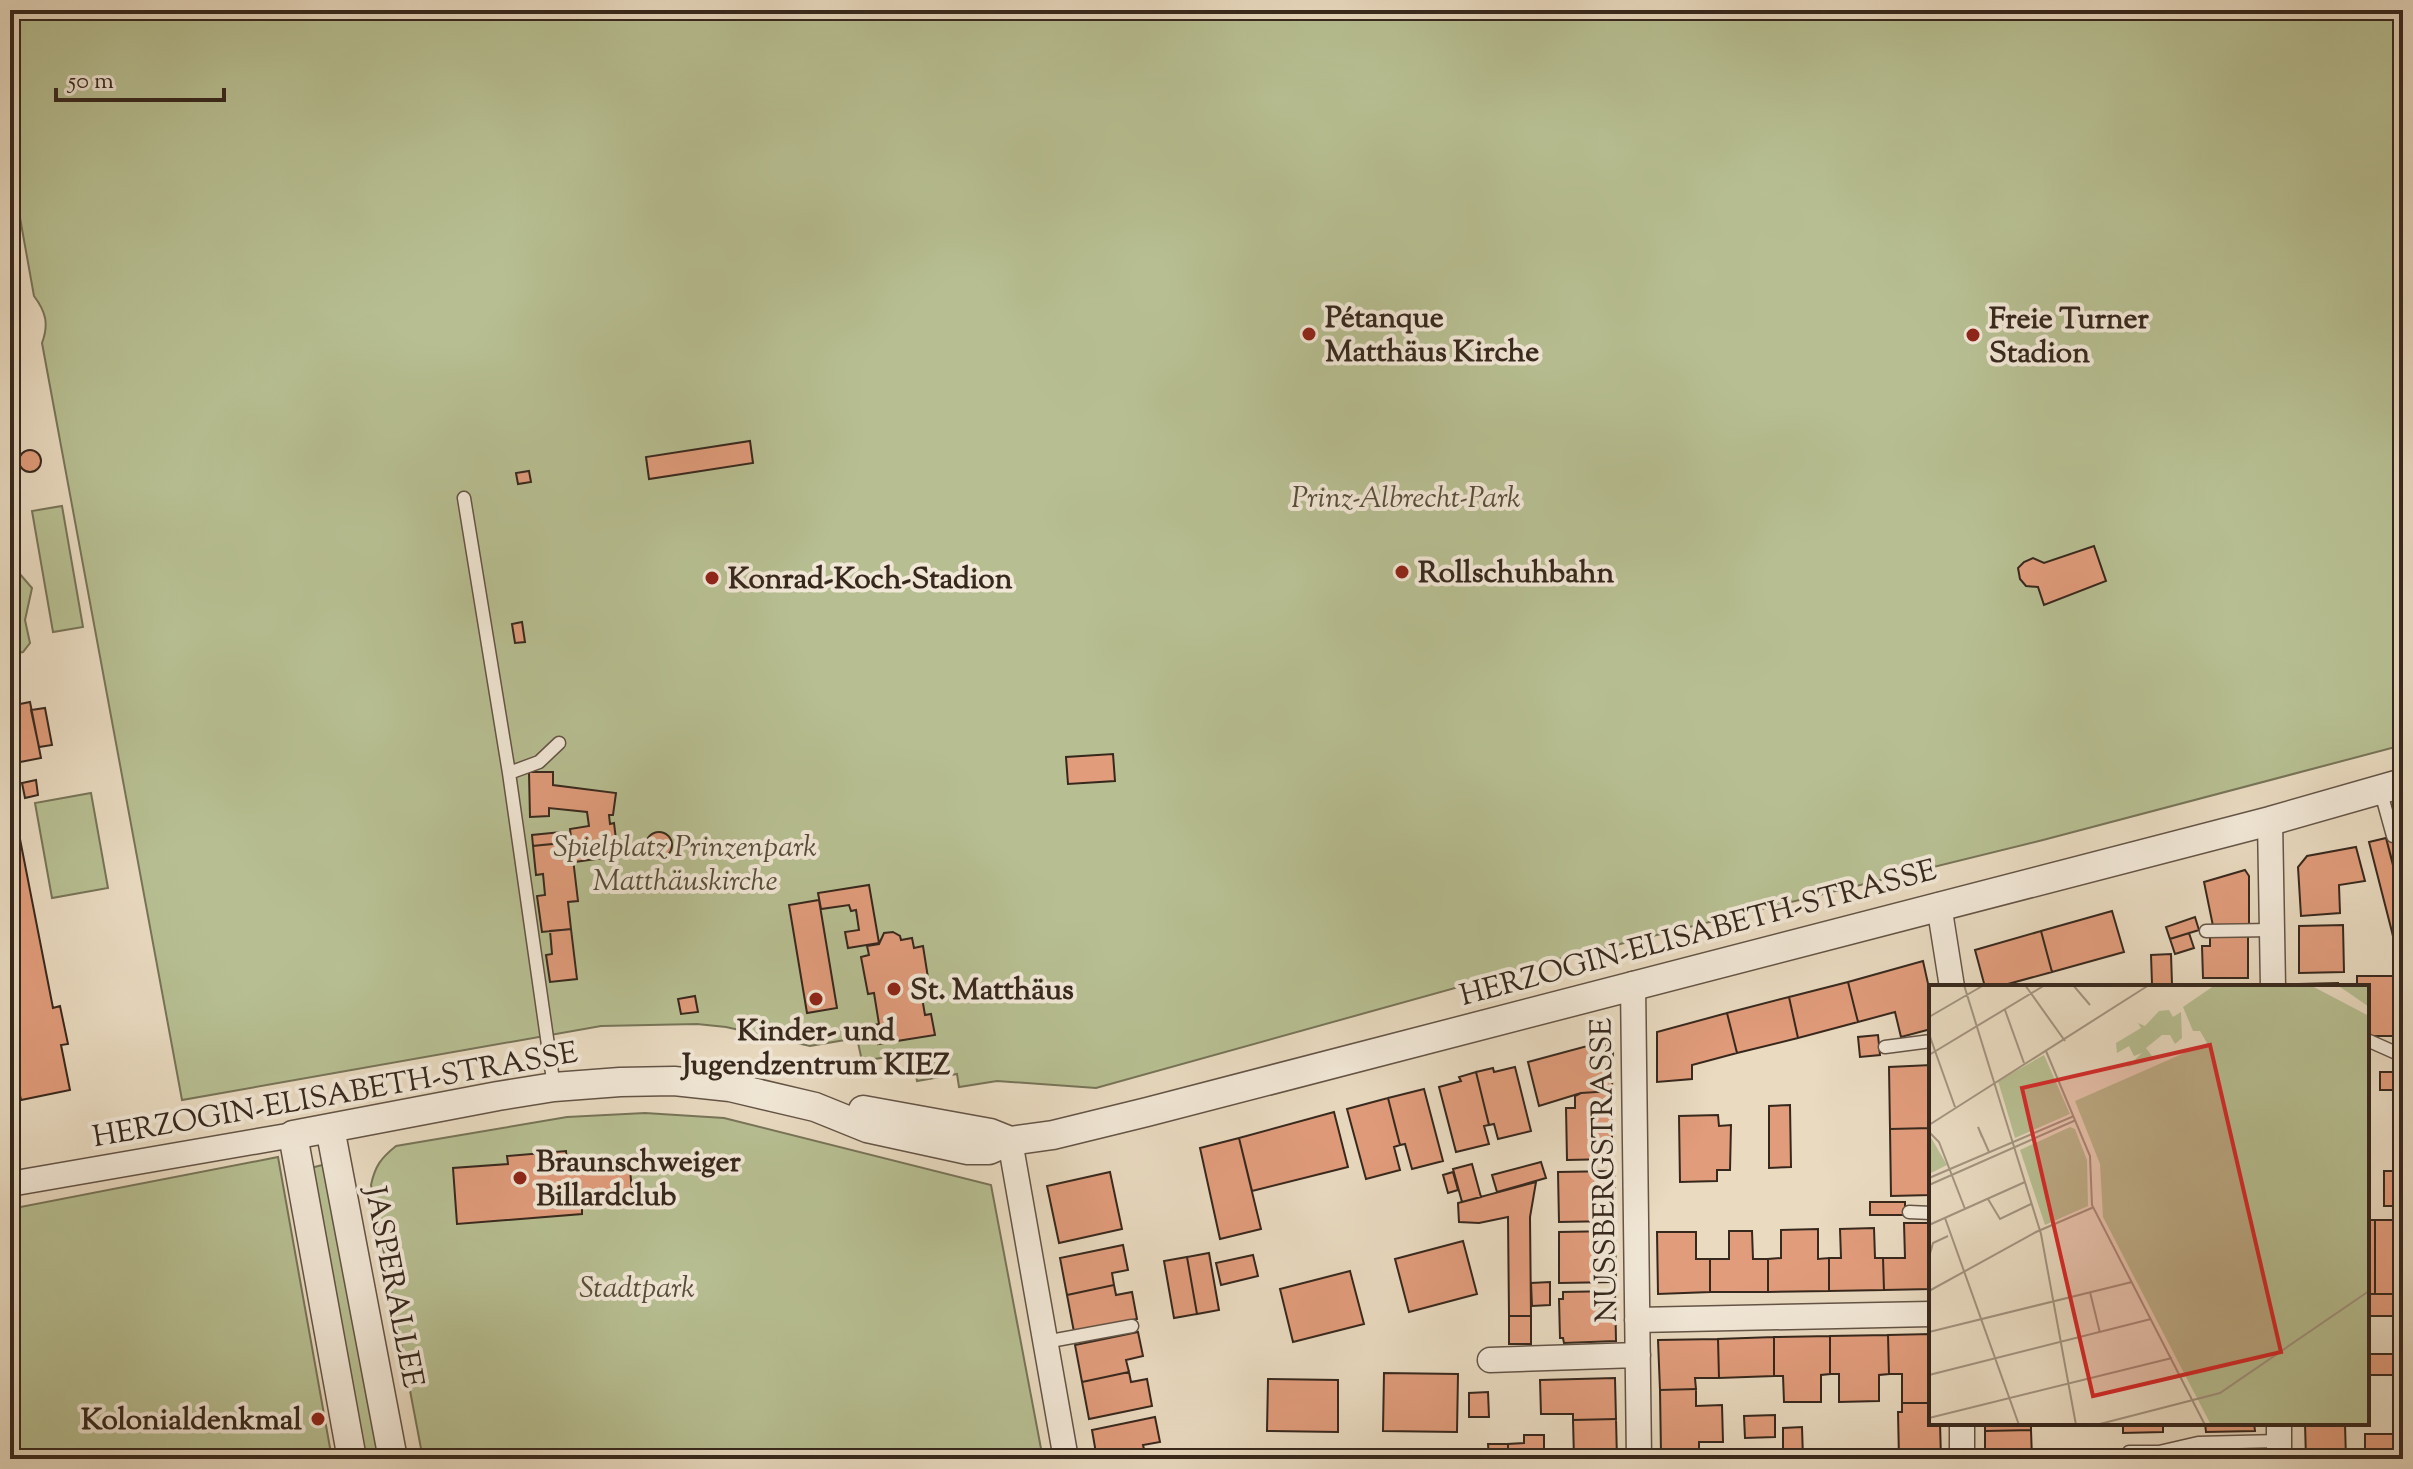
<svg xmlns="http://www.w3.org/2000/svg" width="2413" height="1469" viewBox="0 0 2413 1469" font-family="'Sorts Mill Goudy',serif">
<rect width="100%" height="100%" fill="#e9dac0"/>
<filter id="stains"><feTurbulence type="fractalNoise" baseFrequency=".0025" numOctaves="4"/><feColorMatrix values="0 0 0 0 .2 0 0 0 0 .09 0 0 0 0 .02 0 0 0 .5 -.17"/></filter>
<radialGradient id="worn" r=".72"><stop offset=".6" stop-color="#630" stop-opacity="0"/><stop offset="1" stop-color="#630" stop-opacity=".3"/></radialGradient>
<!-- green -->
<path fill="#b7bf92" stroke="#777458" stroke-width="2" d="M 10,10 L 2403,10 L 2403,745 L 2043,840 L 1559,959 L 1096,1088 L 997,1081 L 959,1087 L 957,1074 L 917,1081 L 912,1053 L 862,1061 L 857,1038 L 810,1046 L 726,1027 L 697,1024 L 601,1026 L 182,1100 L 42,343 C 49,324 46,312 34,296 L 10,162 Z
M 62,506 L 83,627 L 53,632 L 32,511 Z
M 10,549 L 13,566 L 32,588 L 25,620 L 30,643 L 23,652 L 10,654 Z
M 91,793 L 108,888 L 52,898 L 35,803 Z
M 645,1113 L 724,1118 L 991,1185 L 1043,1459 L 423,1459 L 371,1185 C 375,1166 381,1158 396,1146 L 567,1117 Z
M 278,1157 L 332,1459 L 10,1459 L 10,1209 Z
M 326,1164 L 381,1459 L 362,1459 L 307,1169 Z"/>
<!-- building -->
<path fill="#e19c7b" stroke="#37281d" stroke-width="2" d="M 750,441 L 753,463 L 649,479 L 646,457 Z
M19 461a11 11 0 1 1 22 0a11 11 0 1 1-22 0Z
M 529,471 L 531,482 L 518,484 L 516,473 Z
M 2094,546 L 2106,581 L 2044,605 L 2038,587 L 2026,586 L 2020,579 L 2018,568 L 2024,562 L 2033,558 L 2044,563 Z
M 522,622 L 525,642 L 515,643 L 512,624 Z
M 30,702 L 41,758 L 10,764 L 10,706 Z
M 45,708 L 52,745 L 39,747 L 31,710 Z
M 1113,754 L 1115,781 L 1068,784 L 1066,757 Z
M 529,772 L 553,772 L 553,785 L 616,793 L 613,815 L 609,815 L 610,824 L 614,823 L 618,856 L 574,862 L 570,829 L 589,826 L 587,812 L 549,808 L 549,816 L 530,817 Z
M 36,780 L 38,795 L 25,798 L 22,783 Z
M 10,788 L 53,1008 L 60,1006 L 68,1044 L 61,1045 L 70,1090 L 21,1100 L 10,1047 Z
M646 845a13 13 0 1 1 26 0a13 13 0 1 1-26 0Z
M 561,832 L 563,843 L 533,846 L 532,835 Z
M 2403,834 L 2403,875 L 2396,877 L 2386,838 Z
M 2386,838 L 2403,901 L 2403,929 L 2392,932 L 2369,842 Z
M 571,842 L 578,901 L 568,902 L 571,929 L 542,932 L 537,896 L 545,895 L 543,874 L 536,875 L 533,846 Z
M 2356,847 L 2365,881 L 2339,885 L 2340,913 L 2301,916 L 2298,867 L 2307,856 Z
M 2245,870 L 2249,876 L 2249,925 L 2213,926 L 2204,882 Z
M 869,885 L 879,943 L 848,948 L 845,932 L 859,930 L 856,910 L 851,911 L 849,905 L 821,909 L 818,893 Z
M 819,900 L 837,1008 L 807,1013 L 789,905 Z
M 2112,911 L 2124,952 L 2052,972 L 2041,931 Z
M 2195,917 L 2199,930 L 2170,939 L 2166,927 Z
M 2343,925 L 2344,972 L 2299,973 L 2299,926 Z
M 571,929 L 577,979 L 550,982 L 546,955 L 552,954 L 550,931 Z
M 2403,929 L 2403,976 L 2402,976 L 2392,932 Z
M 2041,931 L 2052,972 L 1997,987 L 1985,987 L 1975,950 Z
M 893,932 L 900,936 L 901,940 L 912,938 L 914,948 L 923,946 L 929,984 L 920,986 L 925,1015 L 931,1014 L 935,1035 L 878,1044 L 874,1025 L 879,1024 L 874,993 L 868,994 L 861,957 L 869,955 L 867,946 L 879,944 L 884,933 Z
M 2189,933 L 2194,948 L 2175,954 L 2170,939 Z
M 2210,936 L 2248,936 L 2248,978 L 2203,978 L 2202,946 L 2210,946 Z
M 2171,954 L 2172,984 L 2152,984 L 2151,955 Z
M 1923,961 L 1931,997 L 1931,1029 L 1901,1037 L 1895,1012 L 1858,1022 L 1848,982 Z
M 2357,976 L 2403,976 L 2403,1036 L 2367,1036 L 2367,987 L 2357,987 Z
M 1848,982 L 1858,1022 L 1798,1038 L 1789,997 Z
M 2338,983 L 2338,987 L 2299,987 L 2299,984 Z
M 2167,984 L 2200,984 L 2200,987 L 2166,987 Z
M 695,996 L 698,1012 L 681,1014 L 678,999 Z
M 1789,997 L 1798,1038 L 1737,1053 L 1727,1013 Z
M 1727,1013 L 1737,1053 L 1692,1065 L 1692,1079 L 1657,1082 L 1657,1032 Z
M 1878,1035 L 1880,1055 L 1860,1057 L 1858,1037 Z
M 1602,1042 L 1613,1050 L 1612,1091 L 1581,1093 L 1539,1106 L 1528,1062 Z
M 1931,1065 L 1931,1128 L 1890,1129 L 1889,1067 Z
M 1515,1067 L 1531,1131 L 1498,1139 L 1494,1124 L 1489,1125 L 1476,1072 L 1493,1068 L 1494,1072 Z
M 1476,1072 L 1489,1125 L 1484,1126 L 1489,1144 L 1456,1152 L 1439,1087 L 1461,1081 L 1459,1077 Z
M 2380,1072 L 2403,1072 L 2403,1090 L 2380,1090 Z
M 1424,1089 L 1443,1161 L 1412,1169 L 1405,1144 L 1400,1145 L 1388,1098 Z
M 1612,1091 L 1612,1159 L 1567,1160 L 1566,1108 L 1575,1108 L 1575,1096 L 1581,1093 Z
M 1388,1098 L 1400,1145 L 1394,1147 L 1400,1170 L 1366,1179 L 1347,1109 Z
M 1790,1105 L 1791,1167 L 1769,1168 L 1769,1106 Z
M 1334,1112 L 1348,1167 L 1252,1191 L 1239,1138 Z
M 1718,1115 L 1719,1126 L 1731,1125 L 1730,1170 L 1717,1170 L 1717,1181 L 1680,1182 L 1679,1116 Z
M 1931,1128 L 1931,1195 L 1891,1196 L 1890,1129 Z
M 1239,1138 L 1261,1229 L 1220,1239 L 1200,1148 Z
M 566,1151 L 567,1161 L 629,1158 L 633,1203 L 582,1207 L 582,1214 L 457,1224 L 453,1168 L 508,1164 L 507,1156 Z
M 1541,1162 L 1546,1178 L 1497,1192 L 1492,1175 Z
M 1472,1164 L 1481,1197 L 1462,1202 L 1453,1169 Z
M 1615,1171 L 1615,1221 L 1559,1222 L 1558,1172 Z
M 2384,1171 L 2403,1171 L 2403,1206 L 2384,1206 Z
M 1110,1172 L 1122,1229 L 1059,1243 L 1047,1186 Z
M 1453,1172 L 1458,1190 L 1448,1193 L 1443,1175 Z
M 1536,1182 L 1530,1217 L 1531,1316 L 1509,1316 L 1508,1217 L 1479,1223 L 1459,1222 L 1458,1203 Z
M 1870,1202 L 1905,1202 L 1905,1215 L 1870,1215 Z
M 2367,1220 L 2375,1220 L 2375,1294 L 2367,1294 Z
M 2375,1220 L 2403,1220 L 2403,1294 L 2375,1294 Z
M 1904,1223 L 1931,1223 L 1931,1289 L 1884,1290 L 1883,1258 L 1905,1258 Z
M 1874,1228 L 1875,1258 L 1883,1258 L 1884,1290 L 1829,1291 L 1829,1258 L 1841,1258 L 1840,1229 Z
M 1818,1229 L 1818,1259 L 1829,1258 L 1829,1291 L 1768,1292 L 1768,1259 L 1781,1258 L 1781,1230 Z
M 1615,1231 L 1616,1282 L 1559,1283 L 1559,1232 Z
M 1729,1231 L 1752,1231 L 1753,1259 L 1768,1259 L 1768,1292 L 1710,1292 L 1710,1259 L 1729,1259 Z
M 1657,1232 L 1696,1232 L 1696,1259 L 1710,1259 L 1710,1292 L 1658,1294 Z
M 1463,1241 L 1477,1294 L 1409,1312 L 1395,1259 Z
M 1123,1245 L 1128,1270 L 1112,1273 L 1114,1285 L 1067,1295 L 1060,1258 Z
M 1209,1253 L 1219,1310 L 1197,1314 L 1187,1257 Z
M 1253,1255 L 1258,1276 L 1221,1285 L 1216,1263 Z
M 1187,1257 L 1197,1314 L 1174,1318 L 1164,1261 Z
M 1350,1271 L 1364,1324 L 1293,1342 L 1280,1289 Z
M 1550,1282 L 1550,1305 L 1532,1306 L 1531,1283 Z
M 1114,1285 L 1116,1295 L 1132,1292 L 1137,1319 L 1074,1332 L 1067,1295 Z
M 1615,1291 L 1616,1341 L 1564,1343 L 1563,1338 L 1560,1338 L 1559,1299 L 1563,1299 L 1563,1292 Z
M 2367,1294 L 2403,1294 L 2403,1316 L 2367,1316 Z
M 1509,1316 L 1531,1316 L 1531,1344 L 1509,1344 Z
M 1138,1332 L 1143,1356 L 1126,1360 L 1129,1372 L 1082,1382 L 1075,1345 Z
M 1931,1334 L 1931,1403 L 1902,1403 L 1902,1374 L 1889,1374 L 1888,1335 Z
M 1888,1335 L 1889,1374 L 1879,1375 L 1879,1401 L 1839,1402 L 1839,1374 L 1830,1374 L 1830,1336 Z
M 1830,1336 L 1830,1374 L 1821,1375 L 1821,1402 L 1784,1402 L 1783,1376 L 1774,1376 L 1774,1337 Z
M 1774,1337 L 1774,1376 L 1719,1378 L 1718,1339 Z
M 1718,1339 L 1719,1378 L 1695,1378 L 1696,1389 L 1660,1390 L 1658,1340 Z
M 2367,1354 L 2403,1354 L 2403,1375 L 2367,1375 Z
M 1129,1372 L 1131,1382 L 1147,1379 L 1152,1406 L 1089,1419 L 1082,1382 Z
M 1384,1373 L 1458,1374 L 1457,1432 L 1383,1431 Z
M 1615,1378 L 1616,1419 L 1573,1420 L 1573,1414 L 1541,1414 L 1540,1380 Z
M 1268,1379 L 1338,1380 L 1338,1432 L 1267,1431 Z
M 1696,1389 L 1696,1406 L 1722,1405 L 1723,1442 L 1699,1442 L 1699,1453 L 1661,1454 L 1660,1390 Z
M 1488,1392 L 1489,1417 L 1469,1417 L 1469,1393 Z
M 1902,1403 L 1931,1403 L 1931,1423 L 1940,1423 L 1941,1459 L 1899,1459 L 1898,1412 L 1902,1412 Z
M 1775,1415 L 1775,1437 L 1745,1438 L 1744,1416 Z
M 1155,1417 L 1160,1442 L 1143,1445 L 1146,1457 L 1097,1459 L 1092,1430 Z
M 1616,1419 L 1617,1459 L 1574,1459 L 1573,1420 Z
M 1985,1423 L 2031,1423 L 2031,1430 L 1985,1431 Z
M 2123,1423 L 2163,1423 L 2163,1432 L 2123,1433 Z
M 2205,1423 L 2254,1423 L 2255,1431 L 2206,1432 Z
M 2305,1423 L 2345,1424 L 2346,1459 L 2306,1459 Z
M 1802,1427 L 1803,1459 L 1783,1459 L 1783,1428 Z
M 2031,1430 L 2032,1459 L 1985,1459 L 1985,1431 Z
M 2365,1434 L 2403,1434 L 2403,1459 L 2365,1458 Z
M 1524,1435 L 1544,1435 L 1544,1459 L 1508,1459 L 1508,1444 L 1524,1443 Z
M 1488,1444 L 1508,1444 L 1508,1459 L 1489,1459 Z
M 2254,1447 L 2254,1459 L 2207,1459 L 2207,1448 Z"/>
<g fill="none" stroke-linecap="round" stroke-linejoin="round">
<!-- service casing -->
<g stroke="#645446" stroke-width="15">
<path id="service" d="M 464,498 L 509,773 L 554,1087
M 509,773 L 539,762 L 559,743
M 2380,789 L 2393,836
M 2206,931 L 2272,930
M 2367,1040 L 2403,1056
M 1885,1047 L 1931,1041
M 1909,1212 L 1931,1213
M 1045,1342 L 1132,1326
M 2129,1452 L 2159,1452 L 2198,1443 L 2279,1441"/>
</g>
<!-- minor casing -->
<g stroke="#645446" stroke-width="27">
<path id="minor" d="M 2270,821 L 2273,987
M 1939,905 L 1952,987
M 1633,984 L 1639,1459
M 1010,1141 L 1066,1459
M 10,1184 L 293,1135
M 1637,1320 L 1931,1314
M 1490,1360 L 1638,1355
M 1962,1423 L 1962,1459
M 2279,1423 L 2279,1459"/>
</g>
<!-- tertiary casing -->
<g stroke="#645446" stroke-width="31">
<path id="tertiary" d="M 863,1110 L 990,1133 L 1010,1141
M 330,1128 L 393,1459
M 352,1459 L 293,1135 L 498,1096 L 554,1087 L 620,1082 L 674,1081 L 730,1087 L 815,1107 L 867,1128 L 968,1150 L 989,1150 L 1010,1141 L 1053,1135 L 1147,1112 L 2270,821 L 2403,783"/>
</g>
<!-- service -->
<use href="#service" stroke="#f1e7d6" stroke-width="12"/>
<!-- minor -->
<use href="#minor" stroke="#f1e7d6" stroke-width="24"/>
<!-- tertiary -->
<use href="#tertiary" stroke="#f1e7d6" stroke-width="28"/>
</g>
<!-- markers -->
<g fill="#8f2418" stroke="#f1e7d6" stroke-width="3">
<circle cx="1309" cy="334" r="8"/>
<circle cx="1973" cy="335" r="8"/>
<circle cx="1402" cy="572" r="8"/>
<circle cx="712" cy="578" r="8"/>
<circle cx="894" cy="989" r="8"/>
<circle cx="816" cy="999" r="8"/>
<circle cx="520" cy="1178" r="8"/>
<circle cx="318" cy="1419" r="8"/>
</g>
<g text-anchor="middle" stroke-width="8" stroke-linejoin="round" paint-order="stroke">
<!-- poi labels -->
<g font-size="30" font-weight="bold" fill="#37281d" stroke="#f1e7d6" text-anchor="start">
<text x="1325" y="327">Pétanque<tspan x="1325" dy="34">Matthäus Kirche</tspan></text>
<text x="1989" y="328">Freie Turner<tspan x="1989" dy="34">Stadion</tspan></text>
<text x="1418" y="582">Rollschuhbahn</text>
<text x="728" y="588">Konrad-Koch-Stadion</text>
<text x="910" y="999">St. Matthäus</text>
<text x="816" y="1040" text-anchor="middle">Kinder- und<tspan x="816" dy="34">Jugendzentrum KIEZ</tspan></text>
<text x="536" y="1171">Braunschweiger<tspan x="536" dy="34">Billardclub</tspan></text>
<text x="302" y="1429" text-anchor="end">Kolonialdenkmal</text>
</g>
<!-- park labels -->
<g font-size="30" font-style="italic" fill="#574e3a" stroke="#f1e7d6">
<text x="1406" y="507">Prinz-Albrecht-Park</text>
<text x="685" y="856">Spielplatz Prinzenpark<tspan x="685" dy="34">Matthäuskirche</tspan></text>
<text x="637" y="1297">Stadtpark</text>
</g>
<!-- street labels -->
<g font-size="30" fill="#37281d" stroke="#f1e7d6">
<text transform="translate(1698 932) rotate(-15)" y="10">HERZOGIN-ELISABETH-STRASSE</text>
<text transform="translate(335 1094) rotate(-10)" y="10">HERZOGIN-ELISABETH-STRASSE</text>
<text transform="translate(1603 1170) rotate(-91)" y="10">NUSSBERGSTRASSE</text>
<text transform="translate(395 1287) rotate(79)" y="10">JASPERALLEE</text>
</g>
</g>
<!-- overview -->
<g transform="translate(1929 985)">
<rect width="440" height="440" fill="#e9dac0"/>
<path d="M 286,0 L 381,0 L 440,31 L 440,440 L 282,440 L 174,232 L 171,179 L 146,116 L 278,58 L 271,46 L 264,46 L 254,22 ZM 408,0 L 440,0 L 440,22 L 420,8 ZM 240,25 L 244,32 L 252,27 L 253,53 L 246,59 L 241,50 L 233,50 L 217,63 L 223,71 L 219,76 L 198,82 L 213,68 L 205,71 L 200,61 L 188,68 L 187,58 L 212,43 L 209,38 L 216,41 L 230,26 ZM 115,70 L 141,129 L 86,153 L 69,96 ZM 141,142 L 146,144 L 158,175 L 159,221 L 116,240 L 91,165 ZM 0,149 L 18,180 L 0,189 Z" fill="#b7bf92"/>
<path fill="none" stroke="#a2937f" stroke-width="2" d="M 35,0 L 112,249 L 147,440M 96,0 L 136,56M 144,0 L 161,20M 76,25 L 95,78M 0,32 L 55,0M 0,49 L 26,122M 117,66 L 161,171 L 163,220 L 276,440M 0,70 L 116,0M 0,140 L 220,0M 0,147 L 10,157 L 36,224M 53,152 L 49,142 L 60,167M 0,193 L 145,131M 0,200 L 147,135M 59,214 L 71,234 L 102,219M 16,233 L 90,440M 0,240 L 96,197M 0,272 L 4,258 L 19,251M 0,306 L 107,247 L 165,222M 161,307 L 171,348M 0,347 L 203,297M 0,390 L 222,334M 0,433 L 243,373M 167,440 L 291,408 L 440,306"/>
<path fill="#d62828" fill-opacity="0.15" stroke="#d62828" stroke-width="4" d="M 281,60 L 352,367 L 164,411 L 93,103 Z"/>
<rect width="440" height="440" fill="none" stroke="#37281d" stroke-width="4"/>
</g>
<!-- margin -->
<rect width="2413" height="1469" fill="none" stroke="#e9dac0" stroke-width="40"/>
<rect x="12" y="12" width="2389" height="1445" fill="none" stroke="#37281d" stroke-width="4"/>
<rect x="20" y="20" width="2373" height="1429" fill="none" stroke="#37281d" stroke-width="2"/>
<!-- scale -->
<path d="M56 88v12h168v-12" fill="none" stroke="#37281d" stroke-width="4"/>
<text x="68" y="88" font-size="24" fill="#37281d" stroke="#f1e7d6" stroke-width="6" paint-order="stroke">50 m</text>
<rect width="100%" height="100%" filter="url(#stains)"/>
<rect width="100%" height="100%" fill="url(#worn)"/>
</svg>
